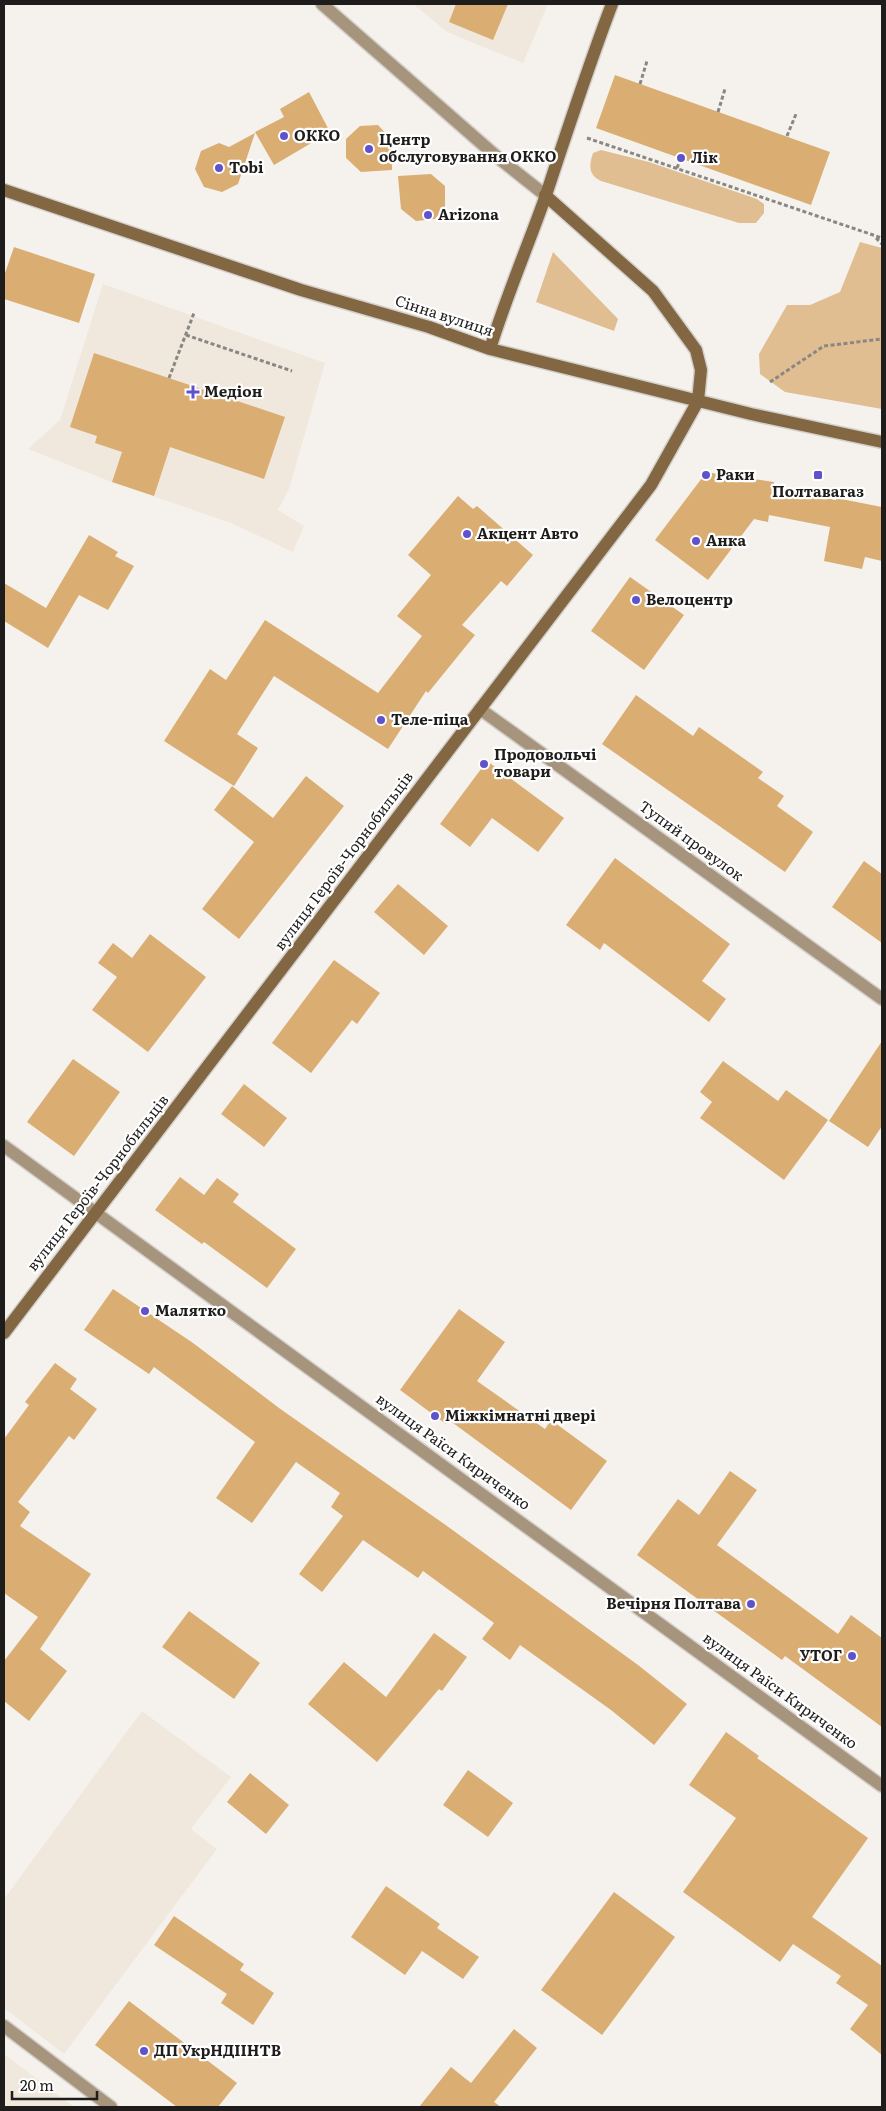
<svg xmlns="http://www.w3.org/2000/svg" width="886" height="2111" viewBox="0 0 886 2111" font-family="Literata,serif">
<rect width="100%" height="100%" fill="#f5f2ee"/>
<!-- built -->
<path fill="#f0e7dd" d="M 413,4 L 548,4 L 523,63 L 447,32 Z
M 103,284 L 325,363 L 289,489 L 278,510 L 304,526 L 293,552 L 231,523 L 112,482 L 28,449 L 60,420 Z
M 142,1711 L 231,1777 L 191,1829 L 217,1849 L 64,2054 L 4,2008 L 4,1899 Z
M 4,2054 L 74,2107 L 4,2107 Z"/>
<!-- green -->
<path fill="#e0be92" d="M 601,150 L 649,162 L 757,199 L 764,204 L 764,213 L 756,223 L 739,223 L 601,181 C 588,175 589,165 593,153 Z
M 860,242 L 882,248 L 882,409 L 785,392 L 760,374 L 759,354 L 787,305 L 810,305 L 840,292 Z
M 553,252 L 618,319 L 614,331 L 536,302 Z"/>
<!-- building -->
<path fill="#daad73" d="M 456,4 L 508,4 L 493,40 L 449,22 Z
M 615,75 L 830,152 L 811,205 L 596,128 Z
M 309,92 L 330,132 L 274,165 L 255,132 L 284,117 L 280,109 Z
M 378,125 L 392,140 L 392,170 L 361,172 L 346,158 L 346,139 L 360,126 Z
M 255,133 L 238,184 L 222,192 L 204,187 L 195,169 L 201,151 L 219,143 L 229,147 Z
M 431,174 L 445,186 L 445,207 L 435,219 L 416,221 L 401,209 L 398,176 Z
M 14,247 L 95,274 L 79,323 L 4,299 L 4,276 Z
M 94,353 L 285,417 L 264,479 L 170,447 L 154,496 L 112,482 L 122,452 L 95,443 L 97,436 L 70,427 Z
M 712,473 L 774,482 L 773,488 L 836,500 L 836,498 L 882,507 L 882,561 L 865,557 L 862,569 L 824,561 L 830,527 L 769,515 L 768,522 L 754,519 L 708,580 L 655,540 L 702,478 Z
M 458,496 L 473,509 L 477,506 L 533,555 L 507,586 L 501,581 L 462,625 L 475,635 L 428,693 L 426,691 L 388,749 L 274,676 L 237,734 L 258,748 L 234,786 L 164,741 L 210,669 L 226,680 L 265,620 L 378,693 L 422,636 L 397,616 L 431,575 L 408,555 Z
M 89,535 L 118,552 L 115,556 L 134,566 L 108,610 L 79,595 L 48,648 L 4,621 L 4,583 L 46,608 Z
M 630,577 L 684,615 L 644,670 L 591,631 Z
M 636,695 L 693,736 L 699,727 L 763,772 L 758,778 L 784,796 L 777,806 L 813,832 L 785,872 L 602,744 Z
M 487,761 L 564,818 L 538,852 L 492,818 L 470,847 L 440,824 Z
M 306,776 L 344,806 L 239,939 L 202,909 L 254,842 L 214,810 L 232,786 L 273,818 Z
M 615,858 L 730,944 L 702,981 L 726,999 L 709,1022 L 604,943 L 600,950 L 566,925 Z
M 864,861 L 882,874 L 882,943 L 832,907 Z
M 398,884 L 448,926 L 424,955 L 374,912 Z
M 150,934 L 206,977 L 148,1052 L 92,1010 L 117,977 L 98,963 L 113,943 L 132,958 Z
M 334,960 L 380,993 L 357,1024 L 352,1020 L 311,1073 L 272,1043 Z
M 882,1041 L 882,1126 L 868,1147 L 829,1121 Z
M 73,1059 L 120,1092 L 74,1156 L 27,1122 Z
M 723,1061 L 778,1101 L 786,1090 L 828,1120 L 784,1180 L 700,1118 L 712,1102 L 700,1092 Z
M 244,1084 L 287,1118 L 264,1147 L 221,1114 Z
M 180,1177 L 204,1195 L 217,1178 L 239,1194 L 233,1202 L 296,1249 L 267,1288 L 204,1242 L 202,1244 L 155,1210 Z
M 113,1289 L 193,1343 L 279,1408 L 447,1526 L 638,1665 L 687,1704 L 654,1745 L 611,1710 L 520,1645 L 510,1660 L 482,1639 L 494,1623 L 423,1571 L 418,1578 L 363,1540 L 322,1592 L 299,1574 L 343,1516 L 331,1507 L 340,1493 L 296,1462 L 252,1523 L 216,1498 L 255,1442 L 154,1367 L 149,1374 L 84,1330 Z
M 459,1309 L 505,1342 L 477,1381 L 545,1429 L 551,1420 L 607,1461 L 571,1510 L 449,1420 L 446,1424 L 400,1390 Z
M 55,1363 L 77,1379 L 70,1389 L 97,1409 L 74,1440 L 69,1436 L 18,1502 L 30,1512 L 20,1526 L 91,1574 L 40,1649 L 67,1671 L 29,1721 L 4,1701 L 4,1661 L 38,1617 L 4,1593 L 4,1439 L 29,1405 L 25,1402 Z
M 730,1471 L 757,1490 L 717,1545 L 838,1634 L 851,1615 L 882,1638 L 882,1727 L 785,1656 L 782,1660 L 637,1555 L 678,1499 L 699,1515 Z
M 189,1611 L 260,1663 L 234,1699 L 162,1647 Z
M 434,1633 L 467,1657 L 442,1691 L 439,1689 L 377,1762 L 308,1704 L 344,1662 L 386,1697 Z
M 726,1732 L 759,1756 L 757,1758 L 868,1838 L 812,1917 L 882,1966 L 882,2055 L 850,2029 L 868,2005 L 836,1983 L 841,1976 L 793,1944 L 780,1962 L 683,1892 L 736,1818 L 689,1785 Z
M 468,1770 L 513,1803 L 488,1837 L 443,1805 Z
M 250,1773 L 289,1805 L 266,1834 L 227,1802 Z
M 386,1886 L 440,1924 L 437,1928 L 479,1957 L 463,1979 L 422,1951 L 405,1975 L 351,1937 Z
M 614,1892 L 675,1937 L 602,2035 L 541,1990 Z
M 174,1916 L 244,1964 L 240,1970 L 274,1993 L 253,2025 L 221,2003 L 227,1994 L 154,1945 Z
M 129,2001 L 237,2083 L 218,2107 L 177,2107 L 95,2045 Z
M 514,2029 L 537,2048 L 494,2102 L 501,2107 L 419,2107 L 451,2067 L 471,2083 Z"/>
<g fill="none" stroke-linecap="round" stroke-linejoin="round">
<!-- street casing -->
<g stroke="#d3d0cc" stroke-width="15">
<path id="street" d="M 322,4 L 496,156 L 545,195
M 480,709 L 882,999
M 4,1146 L 882,1786
M 4,2026 L 111,2107"/>
</g>
<!-- secondary casing -->
<g stroke="#d3d0cc" stroke-width="15">
<path id="secondary" d="M 4,190 L 301,290 L 429,327 L 490,349 L 751,414 L 882,442
M 490,349 C 506,297 528,246 546,195 C 567,131 588,67 612,4
M 4,1333 L 651,485 L 698,401 L 701,370 L 696,350 L 653,291 L 545,195"/>
</g>
<!-- path -->
<path stroke="#898784" stroke-width="3" stroke-dasharray="4 2.5" stroke-linecap="butt" d="M 640,84 L 647,61
M 718,112 L 725,89
M 787,136 L 796,114
M 587,138 L 882,238
M 677,168 L 681,158
M 876,238 L 882,244
M 186,335 L 292,371
M 169,378 L 194,313
M 770,382 L 824,346 L 882,339"/>
<!-- street -->
<use href="#street" stroke="#a7947c" stroke-width="12"/>
<!-- secondary -->
<use href="#secondary" stroke="#836743" stroke-width="12"/>
</g>
<!-- markers -->
<g fill="#5f52ca" stroke="#fff" stroke-width="2">
<circle cx="284" cy="136" r="5"/>
<circle cx="369" cy="149" r="5"/>
<circle cx="681" cy="158" r="5"/>
<circle cx="219" cy="168" r="5"/>
<circle cx="428" cy="215" r="5"/>
<path d="M190.5 384.5h5v5h5v5h-5v5h-5v-5h-5v-5h5z"/>
<circle cx="706" cy="475" r="5"/>
<rect x="813" y="470" width="10" height="10" rx="2.5"/>
<circle cx="467" cy="534" r="5"/>
<circle cx="696" cy="541" r="5"/>
<circle cx="636" cy="600" r="5"/>
<circle cx="381" cy="720" r="5"/>
<circle cx="484" cy="764" r="5"/>
<circle cx="145" cy="1311" r="5"/>
<circle cx="435" cy="1416" r="5"/>
<circle cx="751" cy="1604" r="5"/>
<circle cx="852" cy="1656" r="5"/>
<circle cx="144" cy="2051" r="5"/>
</g>
<g text-anchor="middle" stroke-width="4.5" stroke-linejoin="round" paint-order="stroke">
<!-- poi labels -->
<g font-size="15" font-weight="bold" fill="#1e1d1b" stroke="#fff" text-anchor="start">
<text x="294" y="141">ОККО</text>
<text x="379" y="145">Центр<tspan x="379" dy="17">обслуговування ОККО</tspan></text>
<text x="691" y="163">Лік</text>
<text x="229" y="173">Tobi</text>
<text x="438" y="220">Arizona</text>
<text x="204" y="397">Медіон</text>
<text x="716" y="480">Раки</text>
<text x="818" y="497" text-anchor="middle">Полтавагаз</text>
<text x="477" y="539">Акцент Авто</text>
<text x="706" y="546">Анка</text>
<text x="646" y="605">Велоцентр</text>
<text x="391" y="725">Теле-піца</text>
<text x="494" y="760">Продовольчі<tspan x="494" dy="17">товари</tspan></text>
<text x="155" y="1316">Малятко</text>
<text x="445" y="1421">Міжкімнатні двері</text>
<text x="741" y="1609" text-anchor="end">Вечірня Полтава</text>
<text x="842" y="1661" text-anchor="end">УТОГ</text>
<text x="154" y="2056">ДП УкрНДІІНТВ</text>
</g>
<!-- street labels -->
<g font-size="15" fill="#1e1d1b" stroke="#fff">
<text transform="translate(444 316) rotate(18)" y="5">Сінна вулиця</text>
<text transform="translate(691 841) rotate(36)" y="5">Тупий провулок</text>
<text transform="translate(344 861) rotate(-53)" y="5">вулиця Героїв-Чорнобильців</text>
<text transform="translate(98 1183) rotate(-52)" y="5">вулиця Героїв-Чорнобильців</text>
<text transform="translate(453 1452) rotate(36)" y="5">вулиця Раїси Кириченко</text>
<text transform="translate(780 1691) rotate(36)" y="5">вулиця Раїси Кириченко</text>
</g>
</g>
<!-- border -->
<rect width="886" height="2111" fill="none" stroke="#1e1d1b" stroke-width="10"/>
<!-- scale -->
<path d="M12 2091v8h85v-8" fill="none" stroke="#1e1d1b" stroke-width="2.5"/>
<text x="20" y="2091" font-size="15" fill="#1e1d1b" stroke="#ffffff" stroke-width="4" paint-order="stroke">20 m</text>
</svg>
